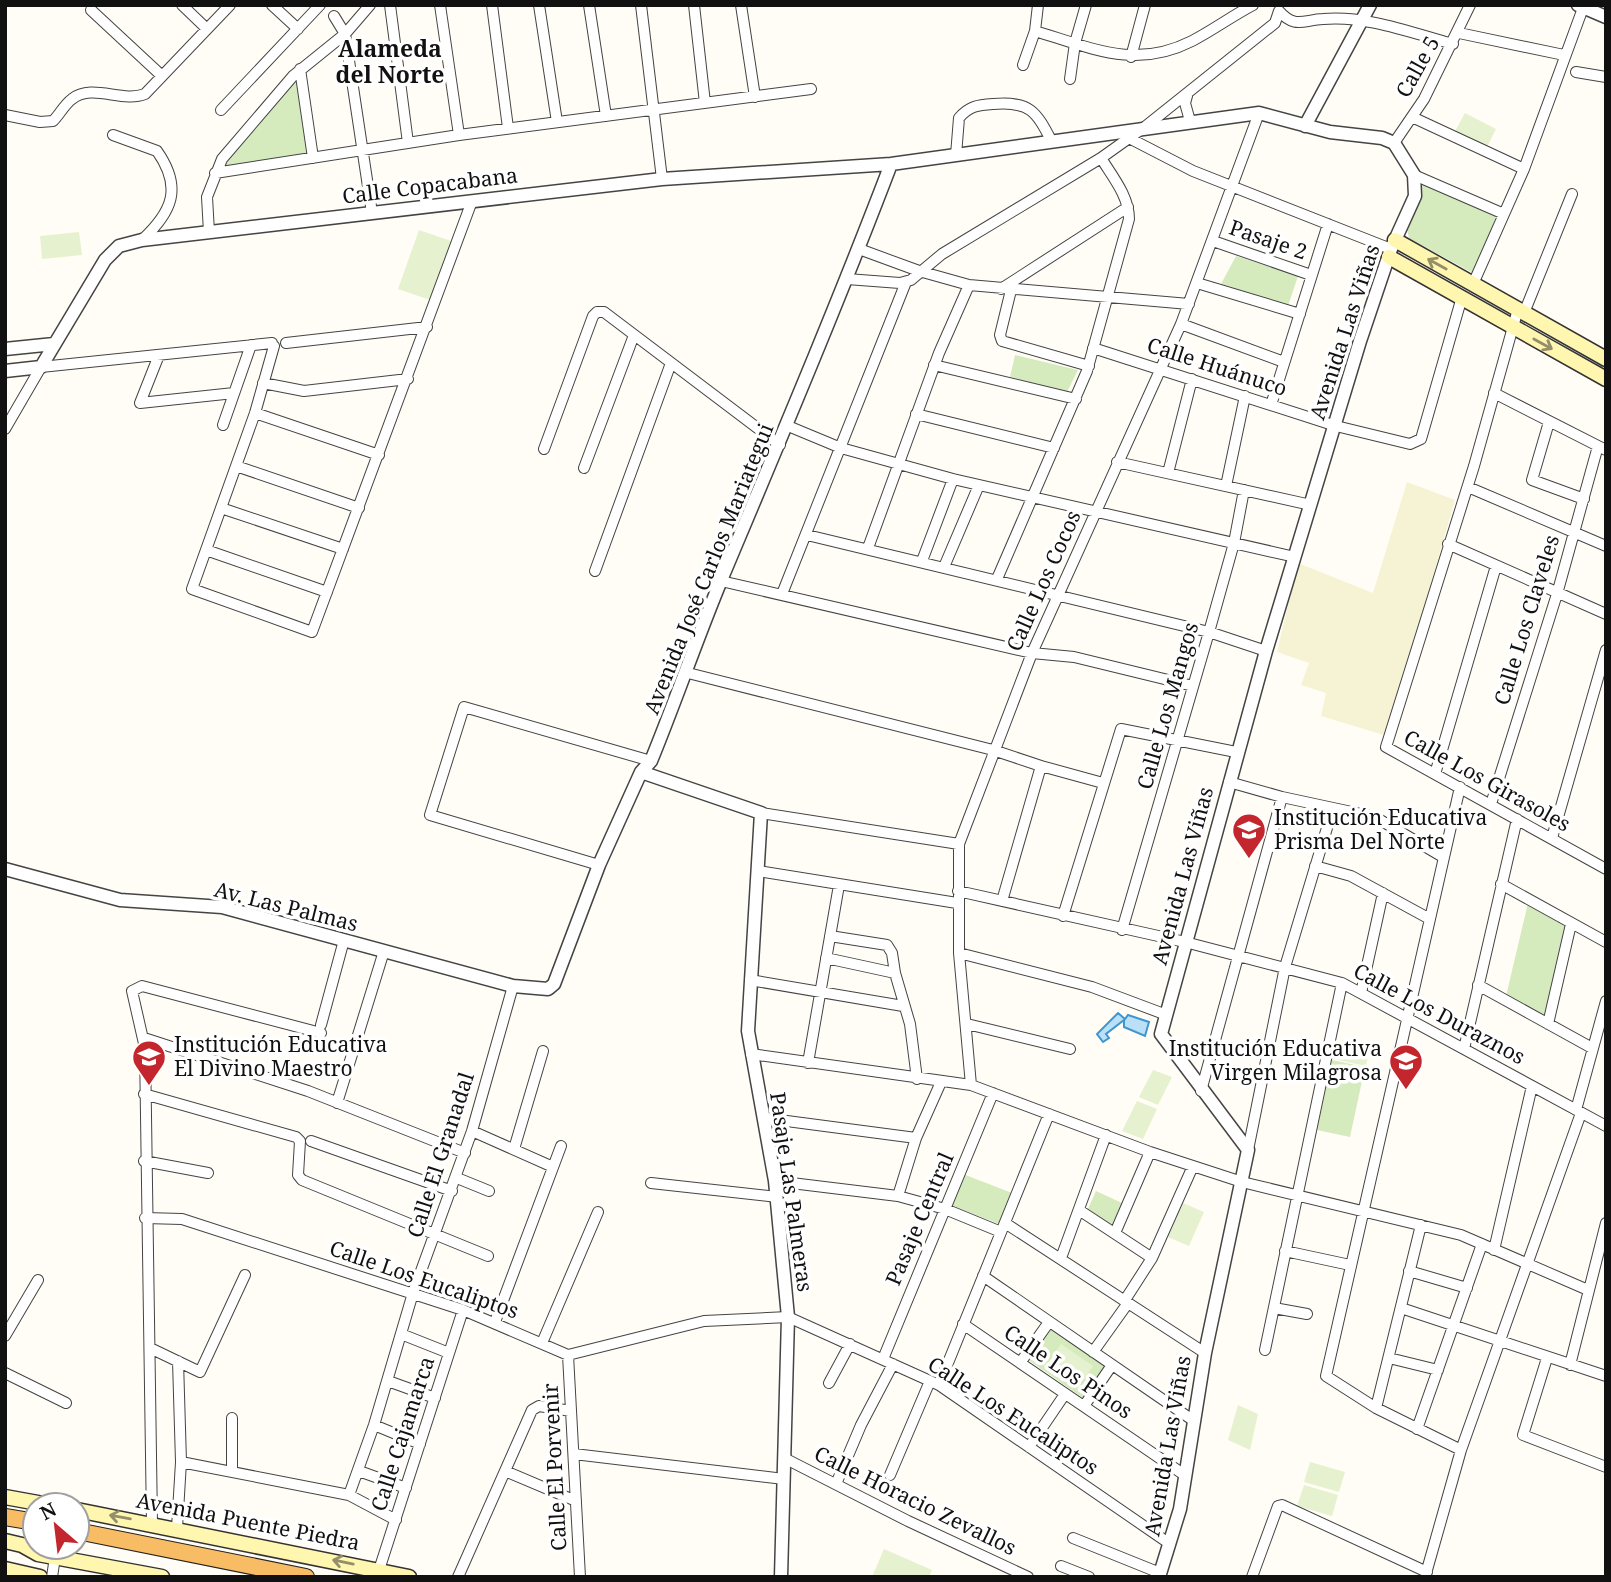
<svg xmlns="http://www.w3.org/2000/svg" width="1611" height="1582" viewBox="0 0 1611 1582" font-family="'Noto Serif',serif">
<rect width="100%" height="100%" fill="#fffdf5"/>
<!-- farmland -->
<path fill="#f6f3d4" d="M 1407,482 L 1455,500 L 1387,736 L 1321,716 L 1326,693 L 1301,685 L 1309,663 L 1277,652 L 1298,563 L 1373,593 Z"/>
<!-- green -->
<path fill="#d5ebbd" d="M 296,80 L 307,154 L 220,167 Z
M 1425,182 L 1496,216 L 1477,270 L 1471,272 L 1409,238 L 1407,229 L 1421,184 Z
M 1236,256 L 1298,276 L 1288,306 L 1221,284 Z
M 1015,355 L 1078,370 L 1067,392 L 1010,377 Z
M 1528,903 L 1565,924 L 1545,1018 L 1506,996 Z
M 1332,1060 L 1365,1067 L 1350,1137 L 1317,1130 Z
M 963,1174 L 1012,1193 L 999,1224 L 951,1205 Z
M 1096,1191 L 1122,1203 L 1112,1226 L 1088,1209 Z
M 1050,1326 L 1108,1366 L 1086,1400 L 1027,1359 Z"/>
<!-- pitch -->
<path fill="#e6f2cf" d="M 1465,113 L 1496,129 L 1486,149 L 1454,133 Z
M 419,230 L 454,242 L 433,301 L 398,289 Z
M 79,232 L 82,255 L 42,259 L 40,236 Z
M 1342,1040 L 1370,1045 L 1366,1066 L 1338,1060 Z
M 1153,1070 L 1172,1077 L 1158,1105 L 1139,1097 Z
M 1137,1101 L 1157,1109 L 1143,1139 L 1122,1131 Z
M 1183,1203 L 1204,1212 L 1189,1246 L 1168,1237 Z
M 1061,1344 L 1093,1366 L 1079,1386 L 1047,1364 Z
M 1238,1405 L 1258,1414 L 1250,1450 L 1228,1440 Z
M 1310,1462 L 1345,1472 L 1339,1492 L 1304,1482 Z
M 1304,1485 L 1338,1495 L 1332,1516 L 1297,1506 Z
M 884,1549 L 932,1570 L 929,1577 L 872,1577 Z"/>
<!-- water -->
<path fill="#b9e0f7" stroke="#3f96cf" stroke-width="2" d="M 1118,1013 L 1125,1019 L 1128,1015 L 1149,1022 L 1145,1036 L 1124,1027 L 1124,1020 L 1106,1034 L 1109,1038 L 1103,1042 L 1097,1034 Z"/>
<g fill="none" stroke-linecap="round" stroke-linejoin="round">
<!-- minor casing -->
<g stroke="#444" stroke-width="12">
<path id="minor" d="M 182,5 L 207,29
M 272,5 L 298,29
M 390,5 L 408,143
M 440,5 L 459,135
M 492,5 L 508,128
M 539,5 L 557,122
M 589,5 L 606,116
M 641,5 L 662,179
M 694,5 L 705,103
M 741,5 L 755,97
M 91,10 L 162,76
M 334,16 L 345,34 L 372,213
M 1035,31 C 1092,48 1135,70 1192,41 C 1213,30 1232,16 1253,5
M 1459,33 L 1564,55
M 1131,57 L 1145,5
M 1023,65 L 1035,31 L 1038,5
M 300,69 L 313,158
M 1576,72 L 1606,77
M 1070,79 L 1075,43 L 1086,5
M 1187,96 L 1185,103 L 1190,121
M 221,110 L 320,5
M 5,115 L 40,122 L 53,121 C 60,114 64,105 72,99 C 92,83 122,103 145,94 L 230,5
M 1412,117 L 1524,169
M 113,135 L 157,151 C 183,188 172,212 142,240
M 1129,138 L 1193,171 L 1391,249
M 1394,143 L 1424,99 L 1470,5
M 956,155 L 959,118 C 969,106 978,105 993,104 C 1030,101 1036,111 1052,142
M 215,173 L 459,135 L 811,89
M 1414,175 L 1504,214
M 209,232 L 207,197 L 222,159 L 293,76 L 345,34 L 370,5
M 1213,241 L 1311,275
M 859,249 L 919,271 L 969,285 L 1189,304
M 847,279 L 900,283 L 911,280 L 942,254 L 1101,158 L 1146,126 L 1275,23 L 1279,11 C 1295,29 1303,20 1323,19 C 1366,15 1412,33 1453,44
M 1197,283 L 1300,314
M 1473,284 L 1524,169 L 1583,8
M 1001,289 L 1128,207
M 1011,290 L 1000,335 L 1002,341 L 1089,366
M 1518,309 L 1474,466 L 1386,747 L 1606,869
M 1524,313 L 1572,194
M 1181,324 L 1284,362
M 286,343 L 427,327
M 274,346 L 255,413 L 192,589 L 312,632 L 472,201
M 1093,348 L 1336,426 L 1410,444 L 1421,439 L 1462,297
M 159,355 L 140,403 L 234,393
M 934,365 L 1076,399
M 263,383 L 304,391 L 408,379
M 1494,393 L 1606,450
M 1271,405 L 1328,224
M 255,413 L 379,455
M 916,414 L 1054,448
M 1549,422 L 1532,480 L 1584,499
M 223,425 L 251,345
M 788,426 L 841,448 L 953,479 L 1295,557
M 5,429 L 41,367 L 272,343
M 544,449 L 593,316 L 597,312 L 604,312 L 780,445
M 1117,462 L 1311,505
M 236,466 L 359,508
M 584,468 L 634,335
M 1168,473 L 1192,379
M 1226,486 L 1245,396
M 1468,487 L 1606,546
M 221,508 L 343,549
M 807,535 L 1209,632 L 1266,651
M 1448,544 L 1606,614
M 868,548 L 939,353 L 969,285
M 206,550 L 327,592
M 922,561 L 953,479
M 944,567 L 979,485
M 595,571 L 671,363
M 997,579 L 1087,371 L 1129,219 C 1129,196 1112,176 1101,158
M 721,581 L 1032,653 L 1074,657 L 1193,686
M 782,594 L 906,282
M 688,673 L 993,750 L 1041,766
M 1435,774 L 1496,566
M 1229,782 L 1282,797 L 1375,817 L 1443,857
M 1460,787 L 1326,1376 L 1376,1408 L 1461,1450
M 1491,804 L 1557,594 L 1598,446
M 761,813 L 959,844
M 1552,838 L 1606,650
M 599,865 L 430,815 L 464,707 L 651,761
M 1315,866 L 1351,876 L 1428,918
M 758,871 L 957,903
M 1501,884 L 1606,942
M 958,891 L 1185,942 L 1342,983 L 1606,1126
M 1002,901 L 1041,766 L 1103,783
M 1063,916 L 1121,729 L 1236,752
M 1122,930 L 1209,632 L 1234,543 L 1244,490
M 830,936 L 887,945 L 892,953 L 895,973
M 959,953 L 1092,987 L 1164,1014
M 826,958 L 895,973 L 910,1024 L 917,1079
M 750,980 L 903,1006
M 1478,985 L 1592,1048
M 1361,993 L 1383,893
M 967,1024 L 1070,1049
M 1548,1024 L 1571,924
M 321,1025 L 344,940
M 144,1038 L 308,1091 L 465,1153
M 1464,1049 L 1517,819
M 751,1054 L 971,1085 L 1150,1152 L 1242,1182 L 1461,1235 L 1588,1290
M 808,1063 L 839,885
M 971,1085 L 959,953 L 959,844 L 1032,653 L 1181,324 L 1259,113
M 1201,1091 L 1282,797
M 144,1094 L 296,1137 L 300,1141 L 298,1175 L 302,1180 L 488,1256
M 337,1103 L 384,951
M 1576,1110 L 1606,1001
M 764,1118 L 916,1138
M 472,1131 L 553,1167
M 311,1141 L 452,1191
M 514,1149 L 543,1051
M 1248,1150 L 1285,967 L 1333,808
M 144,1161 L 208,1173
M 457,1178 L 489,1191
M 775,1181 L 898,1196 L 945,1209 L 1001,1232
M 651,1183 L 777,1197
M 898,1196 L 916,1138 L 941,1082
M 1079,1210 L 1152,1258
M 145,1218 L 182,1219 L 463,1310 L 568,1355 L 704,1321 L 788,1317 L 939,1385 L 1170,1544
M 1005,1223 L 1205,1353
M 1115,1233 L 1150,1152
M 1494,1250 L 1532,1086
M 1285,1251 L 1350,1265
M 1061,1258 L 1106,1135
M 1409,1271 L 1467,1288
M 983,1276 L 1194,1421
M 1125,1300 L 1152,1258 L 1193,1166
M 1274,1308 L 1307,1314
M 1401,1308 L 1606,1376
M 495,1322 L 561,1146
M 963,1324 L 1186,1476
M 401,1334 L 449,1353
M 5,1336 L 38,1280
M 542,1343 L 598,1212
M 150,1348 L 200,1372 L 245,1275
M 1265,1350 L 1342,983
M 1093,1352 L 1128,1303
M 568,1355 L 580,1577
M 1389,1358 L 1438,1370
M 1547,1358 L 1523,1435 L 1606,1467
M 883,1359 L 993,1093
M 1020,1363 L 1049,1322
M 1570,1365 L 1606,1223
M 5,1373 L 66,1403
M 388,1381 L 435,1398
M 829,1383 L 850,1344
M 939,1385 L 1049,1114
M 1084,1406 L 1112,1365
M 1376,1408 L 1421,1225
M 232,1418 L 232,1472
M 374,1425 L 420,1444
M 1417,1429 L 1482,1244
M 1029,1447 L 1065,1394
M 574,1454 L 784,1479
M 786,1459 L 908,1521 L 1028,1577
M 181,1462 L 349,1495 L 396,1520
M 359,1471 L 406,1488
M 505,1471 L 576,1501
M 890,1475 L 930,1381
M 836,1484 L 861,1425 L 893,1364
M 349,1495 L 374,1425 L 413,1293 L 472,1131 L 513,986
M 152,1523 L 145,1048 L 132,991 L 142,986 L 321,1033
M 177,1528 L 181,1462 L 178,1361
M 1073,1538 L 1160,1573
M 1061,1566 L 1089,1577
M 379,1570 L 463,1310
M 52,1577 L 55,1557
M 458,1577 L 532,1410 L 539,1406 L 571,1411
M 1252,1577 L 1278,1506 L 1282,1505 L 1427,1572
M 1425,1577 L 1461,1450 L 1581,1113"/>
</g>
<!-- tertiary casing -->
<g stroke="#444" stroke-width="15">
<path id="tertiary" d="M 1578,5 L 1606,17
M 1305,126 L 1370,5
M 5,349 L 54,344
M 5,371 L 41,367 L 105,260 L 119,246 L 142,240 L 662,179 L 891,164 L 1259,113 L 1330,132 L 1382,138 L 1394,143 L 1414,175 L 1415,196 L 1391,249 L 1360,341 L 1266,651 L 1161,1034 L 1248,1150 L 1205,1353 L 1180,1509 L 1159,1577
M 641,772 L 761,813 L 748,1031 L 775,1181 L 788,1317 L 781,1577
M 5,869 L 120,900 L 222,907 L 513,986 L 548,989 L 554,984 L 599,865 L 641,772 L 651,761 C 676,700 697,638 722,578 C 780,440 838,303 891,164"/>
</g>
<!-- secondary casing -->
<g stroke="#333" stroke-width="17">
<path id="secondary" d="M 1395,240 L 1606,359
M 1389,257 L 1606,379
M 5,1497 L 49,1505
M 77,1510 L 409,1577
M 5,1541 L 22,1545 L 38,1554 L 162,1577
M 5,1569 L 40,1577"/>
</g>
<!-- trunk casing -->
<g stroke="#222" stroke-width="18">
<path id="trunk" d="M 5,1517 L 35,1522
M 77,1531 L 306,1577"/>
</g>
<!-- minor -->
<use href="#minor" stroke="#fff" stroke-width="10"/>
<!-- tertiary -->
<use href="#tertiary" stroke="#fff" stroke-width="12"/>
<!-- secondary -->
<use href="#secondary" stroke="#fff6b0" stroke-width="14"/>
<!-- trunk -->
<use href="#trunk" stroke="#f7bc64" stroke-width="16"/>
</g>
<!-- one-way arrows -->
<defs><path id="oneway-shaft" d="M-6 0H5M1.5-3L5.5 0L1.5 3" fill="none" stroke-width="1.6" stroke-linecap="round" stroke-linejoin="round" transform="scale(1.75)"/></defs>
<g stroke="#948f68">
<use href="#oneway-shaft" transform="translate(1437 264) rotate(-151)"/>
<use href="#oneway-shaft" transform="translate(1543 344) rotate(29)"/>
<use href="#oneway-shaft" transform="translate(120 1517) rotate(-170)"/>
<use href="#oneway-shaft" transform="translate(343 1562) rotate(-168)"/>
</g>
<!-- icons -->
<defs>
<g id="school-pin" transform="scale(1.75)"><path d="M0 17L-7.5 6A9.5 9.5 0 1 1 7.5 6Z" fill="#c4262e" stroke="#fff"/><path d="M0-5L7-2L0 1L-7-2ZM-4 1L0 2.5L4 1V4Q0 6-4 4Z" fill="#fff"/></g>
</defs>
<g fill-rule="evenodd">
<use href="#school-pin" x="1249" y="830"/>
<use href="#school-pin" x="149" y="1057"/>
<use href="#school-pin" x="1406" y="1061"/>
</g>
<g text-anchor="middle" stroke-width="7" stroke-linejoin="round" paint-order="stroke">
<!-- street labels -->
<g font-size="21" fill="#111" stroke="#fff">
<text transform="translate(1418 67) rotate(-61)" y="7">Calle 5</text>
<text transform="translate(430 186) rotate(-7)" y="7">Calle Copacabana</text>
<text transform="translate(1268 240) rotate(19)" y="7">Pasaje 2</text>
<text transform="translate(1345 332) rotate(-72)" y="7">Avenida Las Viñas</text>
<text transform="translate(1217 367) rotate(18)" y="7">Calle Huánuco</text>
<text transform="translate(709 569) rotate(-68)" y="7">Avenida José Carlos Mariategui</text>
<text transform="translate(1044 581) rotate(-66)" y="7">Calle Los Cocos</text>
<text transform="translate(1527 620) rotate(-73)" y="7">Calle Los Claveles</text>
<text transform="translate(1168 706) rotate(-74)" y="7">Calle Los Mangos</text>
<text transform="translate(1487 781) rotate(29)" y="7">Calle Los Girasoles</text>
<text transform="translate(1183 876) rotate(-75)" y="7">Avenida Las Viñas</text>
<text transform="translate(286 907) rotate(14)" y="7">Av. Las Palmas</text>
<text transform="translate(1439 1014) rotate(28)" y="7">Calle Los Duraznos</text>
<text transform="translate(441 1155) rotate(-72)" y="7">Calle El Granadal</text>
<text transform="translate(791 1192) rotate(82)" y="7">Pasaje Las Palmeras</text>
<text transform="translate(920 1219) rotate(-67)" y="7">Pasaje Central</text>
<text transform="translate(424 1280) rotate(19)" y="7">Calle Los Eucaliptos</text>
<text transform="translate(1068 1372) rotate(34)" y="7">Calle Los Pinos</text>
<text transform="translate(1013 1416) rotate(33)" y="7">Calle Los Eucaliptos</text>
<text transform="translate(403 1434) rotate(-72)" y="7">Calle Cajamarca</text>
<text transform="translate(1168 1446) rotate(-80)" y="7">Avenida Las Viñas</text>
<text transform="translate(555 1467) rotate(-93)" y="7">Calle El Porvenir</text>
<text transform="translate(915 1501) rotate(26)" y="7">Calle Horacio Zevallos</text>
<text transform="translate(248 1522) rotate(11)" y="7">Avenida Puente Piedra</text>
</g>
<!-- poi labels -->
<g font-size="21" fill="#111" stroke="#fff" text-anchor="start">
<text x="1274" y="825">Institución Educativa<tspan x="1274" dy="24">Prisma Del Norte</tspan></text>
<text x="174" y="1052">Institución Educativa<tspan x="174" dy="24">El Divino Maestro</tspan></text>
<text x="1382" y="1056" text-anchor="end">Institución Educativa<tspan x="1382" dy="24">Virgen Milagrosa</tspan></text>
</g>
<!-- neighbourhood labels -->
<g font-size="23" font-weight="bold" fill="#111" stroke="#fff">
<text x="390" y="57">Alameda<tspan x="390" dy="26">del Norte</tspan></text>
</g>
</g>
<!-- border -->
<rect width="1611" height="1582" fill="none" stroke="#111111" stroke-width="14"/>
<!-- north arrow -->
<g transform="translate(56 1526) rotate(332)"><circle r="33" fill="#ffffff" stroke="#a0a0a0" stroke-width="2"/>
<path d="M0-5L12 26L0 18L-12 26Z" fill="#c4262e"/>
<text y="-10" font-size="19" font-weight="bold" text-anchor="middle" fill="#111111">N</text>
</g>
</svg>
